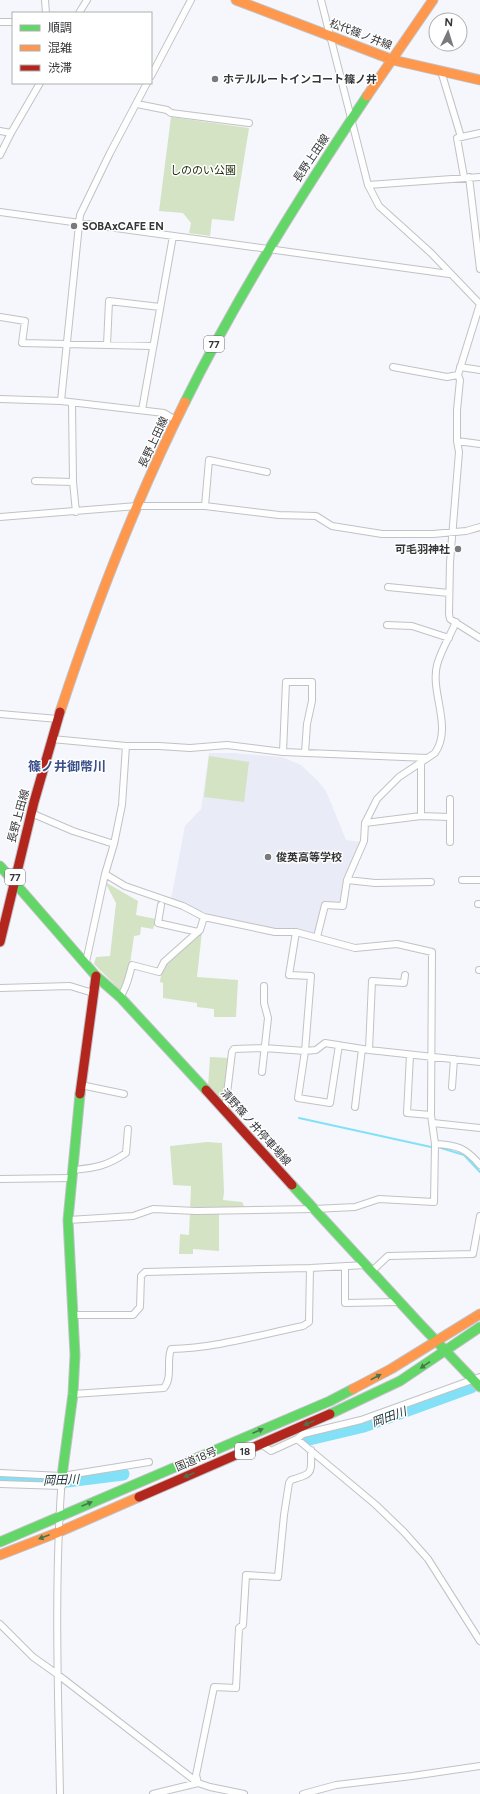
<svg xmlns="http://www.w3.org/2000/svg" width="480" height="1794" viewBox="0 0 480 1794" font-family="Figtree,'Noto Sans JP',sans-serif">
<rect width="100%" height="100%" fill="#f6f7fc"/>
<!-- built -->
<path fill="#e9ebf6" d="M 209,753 L 233,753 L 282,757 L 301,765 L 317,780 L 326,791 L 346,840 L 361,842 L 343,906 L 324,904 L 319,936 L 256,925 L 209,914 L 171,899 L 185,826 L 201,809 Z"/>
<!-- green -->
<path fill="#d3e3c4" d="M 171,117 L 249,128 L 234,221 L 212,219 L 210,236 L 189,233 L 191,223 L 183,213 L 159,211 Z
M 209,756 L 249,762 L 244,802 L 204,797 Z
M 105,882 L 138,901 L 136,915 L 156,919 L 153,929 L 141,927 L 140,935 L 134,936 L 130,964 L 121,991 L 94,964 L 96,957 L 110,956 L 116,903 Z
M 202,931 L 197,977 L 238,980 L 236,1017 L 214,1017 L 214,1009 L 197,1007 L 197,1003 L 163,998 L 163,983 L 160,982 C 162,959 186,945 202,931 Z
M 210,1057 L 229,1058 L 223,1104 L 208,1088 Z
M 207,1142 L 222,1143 L 224,1192 L 223,1200 L 242,1202 L 245,1208 L 219,1209 L 219,1251 L 193,1249 L 193,1254 L 179,1254 L 180,1234 L 189,1235 L 191,1186 L 173,1185 L 170,1146 Z"/>
<g fill="none" stroke-linecap="round" stroke-linejoin="round">
<!-- stream -->
<path stroke="#82e1f6" stroke-width="2" d="M 299,1118 L 431,1147
M 441,1148 L 464,1155 L 480,1172"/>
<!-- river -->
<path stroke="#82e1f6" stroke-width="13" d="M 305,1440 L 364,1426 L 471,1387
M 0,1479 L 67,1481 L 123,1474"/>
<!-- street casing -->
<g stroke="#c1c2c5" stroke-width="8">
<path id="street" d="M 45,0 L 46,13
M 321,0 L 368,185 L 379,206 L 431,253 L 480,304
M 79,13 L 87,0
M 0,22 L 13,22
M 441,71 L 461,137
M 151,76 L 191,0
M 137,104 L 167,110 L 171,113 L 249,123
M 0,131 L 11,133
M 0,155 L 11,133 L 40,83
M 464,177 L 457,138 L 480,133
M 469,177 L 480,269
M 368,185 L 480,177
M 0,212 L 449,274
M 480,304 L 458,375 L 460,380 L 457,410 L 457,441 L 459,452 L 450,562 L 449,614 L 450,619 L 480,638
M 0,317 L 25,321 L 22,343 L 152,346
M 107,345 L 109,301 L 160,307
M 393,367 L 447,377 L 458,375
M 460,367 L 480,370
M 0,399 L 61,401 L 164,413 L 176,420
M 61,401 L 80,215 L 110,153 L 147,83
M 72,403 L 73,482 L 76,512
M 142,410 L 173,236
M 457,441 L 480,444
M 35,481 L 73,482
M 205,506 L 209,460 L 267,472
M 0,517 L 137,506 L 205,506 L 279,515 L 316,516 L 332,526 L 382,534 L 433,534 L 466,531 L 480,527
M 388,587 L 449,593
M 387,625 L 412,626 L 449,638
M 0,714 L 58,719
M 52,739 L 126,746 L 159,746 L 190,748 L 227,745 L 283,752 L 427,758
M 283,752 L 286,682 L 312,682 L 312,701 L 307,724 L 305,753
M 31,813 L 73,831 L 114,844
M 421,816 L 450,817
M 365,823 L 421,816 L 421,763
M 450,842 L 450,799
M 105,874 L 125,886 L 183,906 L 204,917 L 275,932 L 296,932 L 355,948 L 397,944 L 432,952 L 431,1115 L 435,1144 C 457,1145 466,1148 480,1165
M 347,880 L 375,883 L 431,882
M 462,880 L 480,880
M 478,904 L 480,904
M 161,905 L 158,923 L 198,932
M 296,932 L 289,975 L 311,976 L 305,1051 L 298,1098 L 330,1103 L 339,1045
M 317,937 L 325,905 L 343,906 L 347,880 L 364,841 L 365,823 L 377,799 L 399,777 L 435,753 C 453,727 430,693 437,665 C 441,650 450,636 456,622
M 86,962 L 105,874 L 114,844 L 122,805 L 126,746
M 479,970 L 480,970
M 0,988 L 70,986 L 93,993
M 120,997 C 127,988 129,976 132,965 L 159,972 L 164,962 L 200,930 L 204,917
M 369,1050 L 372,981 L 404,983 L 405,975
M 410,1055 L 407,1113 L 431,1115
M 262,1072 L 268,1018 L 264,1003 L 264,986
M 81,1085 L 124,1094
M 452,1087 L 454,1059
M 355,1107 L 362,1049
M 225,1110 L 232,1052 L 234,1049 L 264,1048 L 305,1051 L 316,1050 L 325,1043 L 369,1050 L 480,1062
M 433,1123 L 480,1128
M 73,1170 C 95,1168 107,1166 126,1153 L 128,1129
M 0,1179 L 72,1178
M 68,1220 L 133,1216 L 153,1209 L 196,1211 L 314,1209 L 355,1207 L 379,1199 L 434,1202 L 435,1144
M 345,1266 L 345,1303 L 400,1302
M 372,1271 L 388,1256 L 473,1254 L 480,1216
M 72,1315 L 133,1315 L 140,1307 L 141,1276 L 145,1272 L 310,1268 L 366,1265
M 73,1394 L 164,1388 C 173,1377 166,1362 171,1349 C 216,1348 259,1335 303,1326 L 309,1322 L 310,1268
M 297,1439 L 376,1505 L 404,1532 L 428,1559 L 480,1641
M 261,1444 L 271,1451 L 297,1439 L 303,1434 L 361,1420 L 480,1377
M 0,1473 L 62,1476 L 149,1462
M 0,1484 L 62,1486
M 0,1624 L 33,1657 L 57,1674 L 198,1783 L 210,1787 L 244,1794
M 198,1783 L 196,1775 L 214,1687 L 236,1688 L 239,1628 L 243,1625 L 246,1575 L 278,1577 L 284,1515 L 289,1483 L 291,1480 C 314,1473 311,1474 311,1450
M 60,1794 C 58,1688 54,1582 62,1476
M 153,1794 L 198,1783
M 303,1794 L 336,1785 L 412,1776 L 480,1766"/>
</g>
<!-- fast casing -->
<g stroke="#c1c2c5" stroke-width="11">
<path id="fast" d="M 185,402 C 238,295 301,195 367,96
M 0,866 L 14,882
M 14,882 L 96,976 L 120,997 L 206,1090
M 292,1185 L 420,1324 L 480,1387
M 330,1414 L 400,1381 L 480,1327
M 62,1476 L 73,1394 L 75,1355 L 68,1220 L 80,1094
M 0,1542 L 330,1401 L 353,1389"/>
</g>
<!-- slow casing -->
<g stroke="#c1c2c5" stroke-width="11">
<path id="slow" d="M 236,0 L 393,60 L 480,80
M 367,96 L 433,0
M 60,712 C 95,606 135,502 185,402
M 353,1389 L 391,1369 L 480,1314
M 0,1555 L 59,1532 L 139,1497"/>
</g>
<!-- jam casing -->
<g stroke="#c1c2c5" stroke-width="11">
<path id="jam" d="M 0,942 L 34,802 L 60,712
M 206,1090 L 292,1185
M 80,1094 L 96,976
M 139,1497 L 330,1414"/>
</g>
<!-- street -->
<use href="#street" stroke="#fefeff" stroke-width="6"/>
<!-- fast -->
<use href="#fast" stroke="#63d668" stroke-width="9"/>
<!-- slow -->
<use href="#slow" stroke="#ff974d" stroke-width="9"/>
<!-- jam -->
<use href="#jam" stroke="#b3261e" stroke-width="9"/>
</g>
<!-- one-way arrows -->
<defs><path id="oneway-solid" d="M-6-.8H1V-3.2L6.5 0L1 3.2V.8H-6Z"/></defs>
<g fill="#47764c">
<use href="#oneway-solid" transform="translate(425 1365) rotate(146)"/>
<use href="#oneway-solid" transform="translate(376 1377) rotate(-28)"/>
<use href="#oneway-solid" transform="translate(309 1423) rotate(157)"/>
<use href="#oneway-solid" transform="translate(258 1431) rotate(-23)"/>
<use href="#oneway-solid" transform="translate(189 1475) rotate(157)"/>
<use href="#oneway-solid" transform="translate(87 1504) rotate(-23)"/>
<use href="#oneway-solid" transform="translate(44 1537) rotate(159)"/>
</g>
<!-- markers -->
<g fill="#797a7d" stroke="#fff" stroke-width="1.5">
<circle cx="215" cy="79" r="4"/>
<circle cx="74" cy="226" r="4"/>
<circle cx="458" cy="549" r="4"/>
<circle cx="268" cy="857" r="4"/>
</g>
<g text-anchor="middle" stroke-width="3" stroke-linejoin="round" paint-order="stroke">
<!-- shield labels -->
<g fill="#fff" stroke="#727274" stroke-width="1">
<rect x="204" y="336" width="20" height="16" rx="3"/>
<rect x="5" y="869" width="20" height="16" rx="3"/>
<rect x="235" y="1443" width="20" height="16" rx="3"/>
</g>
<g font-size="10" font-weight="bold" fill="#353639">
<text x="214" y="348">77</text>
<text x="15" y="881">77</text>
<text x="245" y="1455">18</text>
</g>
<!-- street labels -->
<g font-size="11" fill="#353639" stroke="#fff">
<text transform="translate(361 34) rotate(21)" y="4">松代篠ノ井線</text>
<text transform="translate(311 158) rotate(-56)" y="4">長野上田線</text>
<text transform="translate(153 442) rotate(-65)" y="4">長野上田線</text>
<text transform="translate(18 816) rotate(-75)" y="4">長野上田線</text>
<text transform="translate(256 1127) rotate(48)" y="4">清野篠ノ井停車場線</text>
<text transform="translate(196 1459) rotate(-23)" y="4">国道18号</text>
</g>
<!-- poi labels -->
<g font-size="11" font-weight="bold" fill="#353639" stroke="#fff" text-anchor="start">
<text x="223" y="83">ホテルルートインコート篠ノ井</text>
<text x="82" y="230">SOBAxCAFE EN</text>
<text x="450" y="553" text-anchor="end">可毛羽神社</text>
<text x="276" y="861">俊英高等学校</text>
</g>
<!-- park labels -->
<g font-size="11" fill="#202f0b" stroke="#fff">
<text x="203" y="174">しののい公園</text>
</g>
<!-- water labels -->
<g font-size="12" font-style="italic" fill="#193035" stroke="#fff">
<text transform="translate(389 1417) rotate(-20)" y="4">岡田川</text>
<text transform="translate(61 1480) rotate(-2)" y="4">岡田川</text>
</g>
<!-- quarter labels -->
<g font-size="13" font-weight="bold" fill="#3c508b" stroke="#fff">
<text x="67" y="771">篠ノ井御幣川</text>
</g>
</g>
<!-- legend -->
<rect x="12" y="12" width="140" height="72" fill="#ffffff" stroke="#aeafb0"/>
<rect x="20" y="25" width="20" height="6" fill="#63d668" stroke="#aeafb0"/>
<text x="48" y="32" font-size="12" fill="#353639">順調</text>
<rect x="20" y="45" width="20" height="6" fill="#ff974d" stroke="#aeafb0"/>
<text x="48" y="52" font-size="12" fill="#353639">混雑</text>
<rect x="20" y="65" width="20" height="6" fill="#b3261e" stroke="#aeafb0"/>
<text x="48" y="72" font-size="12" fill="#353639">渋滞</text>
<!-- north arrow -->
<g transform="translate(448 32) rotate(4)"><circle r="19" fill="#ffffff" stroke="#aeafb0"/>
<path d="M0-3L7 15L0 10L-7 15Z" fill="#797a7d"/>
<text y="-6" font-size="11" font-weight="bold" text-anchor="middle" fill="#353639">N</text>
</g>
</svg>
